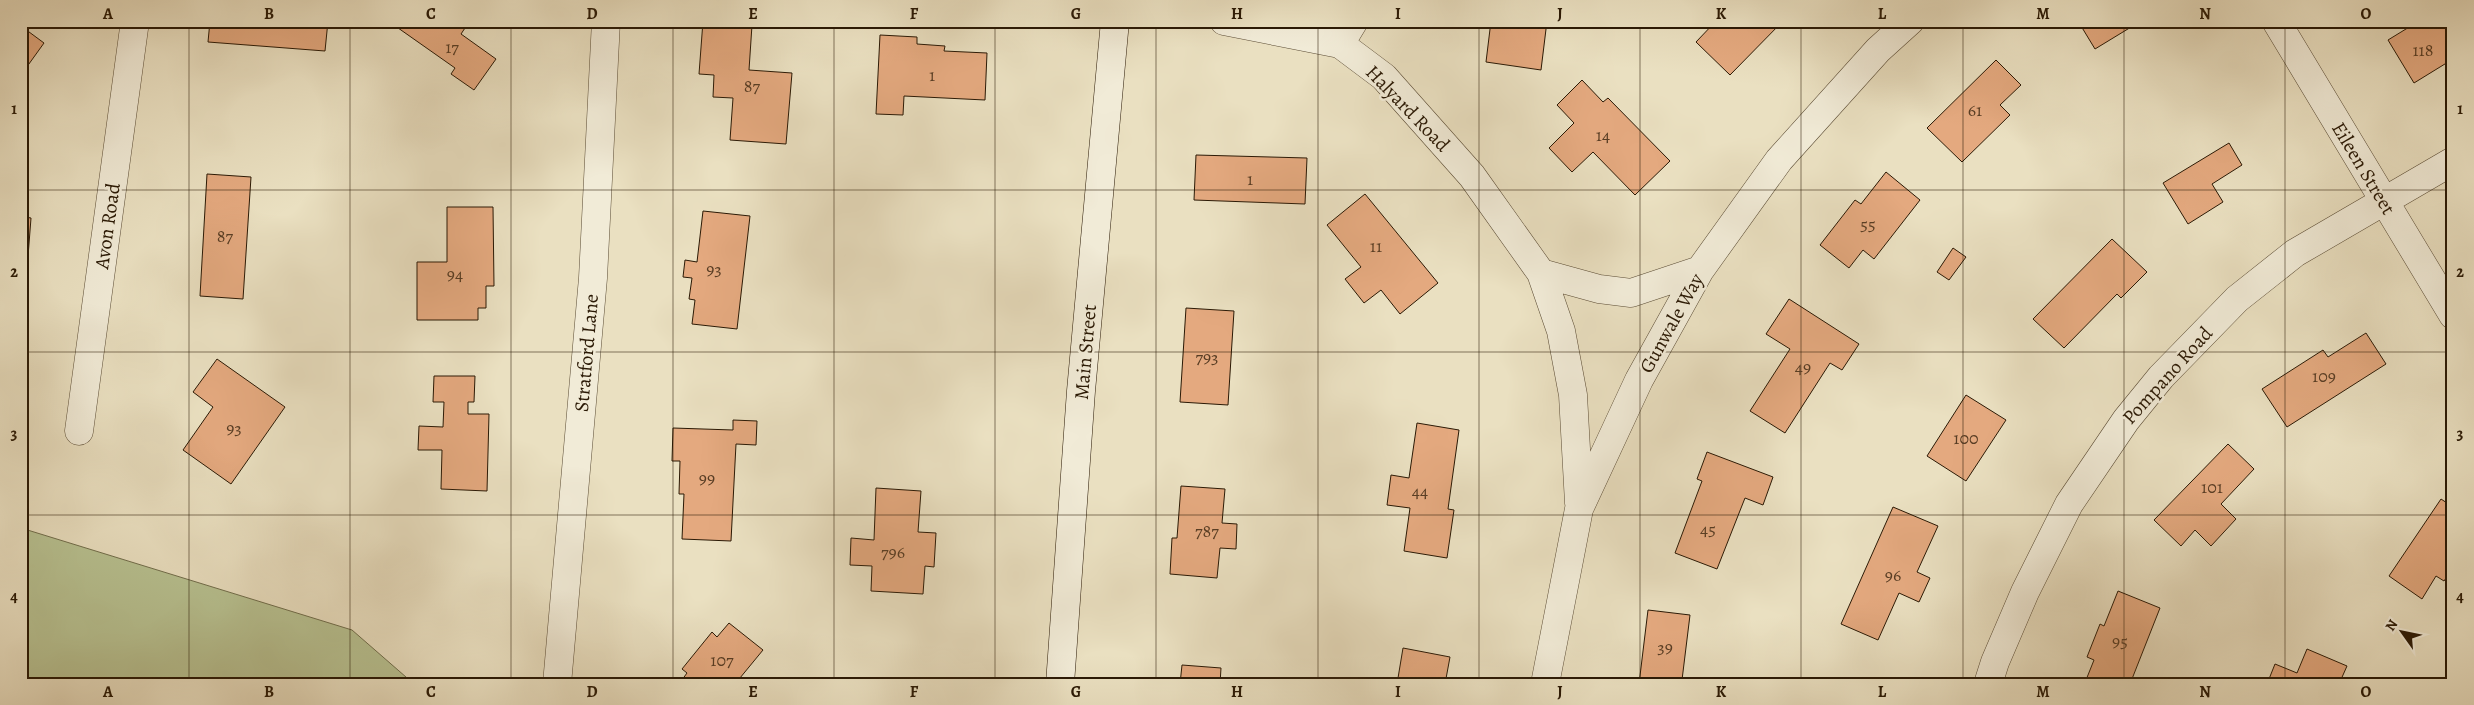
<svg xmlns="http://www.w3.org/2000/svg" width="2474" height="705" viewBox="0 0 2474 705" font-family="Alegreya,serif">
<rect width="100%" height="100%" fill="#eae0c1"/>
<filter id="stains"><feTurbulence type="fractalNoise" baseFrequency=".004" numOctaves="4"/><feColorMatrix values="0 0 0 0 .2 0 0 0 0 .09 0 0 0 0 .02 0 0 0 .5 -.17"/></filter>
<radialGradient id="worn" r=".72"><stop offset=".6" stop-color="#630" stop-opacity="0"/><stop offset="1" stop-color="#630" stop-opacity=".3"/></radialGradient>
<!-- green -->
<path fill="#b8c292" stroke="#716e4c" d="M 21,528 L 352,630 L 414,684 L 21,684 Z"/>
<!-- building -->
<path fill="#e4a97f" stroke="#2a1905" d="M 210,21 L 328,21 L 325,51 L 208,42 Z
M 393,21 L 468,21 L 469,22 L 461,34 L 496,59 L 474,90 L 451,74 L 455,68 L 391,23 Z
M 703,21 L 752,25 L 749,70 L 792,73 L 786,144 L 730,140 L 733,98 L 713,97 L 714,75 L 699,74 Z
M 1491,21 L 1547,21 L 1541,70 L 1486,62 Z
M 1716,21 L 1783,21 L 1730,75 L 1696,42 Z
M 2078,21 L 2141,21 L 2095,49 Z
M 2419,21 L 2453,21 L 2453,59 L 2414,83 L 2388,40 Z
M 21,26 L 44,43 L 21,75 Z
M 880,35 L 917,37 L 917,44 L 945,46 L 944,51 L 987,53 L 985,100 L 904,96 L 903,115 L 876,114 Z
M 1996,60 L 2021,85 L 2000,105 L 2010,115 L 1962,162 L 1927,128 Z
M 1582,80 L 1603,102 L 1608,98 L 1670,161 L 1635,195 L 1593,152 L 1572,172 L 1549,148 L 1574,123 L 1557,105 Z
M 2229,143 L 2242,165 L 2212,184 L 2223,202 L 2188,224 L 2163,183 Z
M 1196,155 L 1307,158 L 1305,204 L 1194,200 Z
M 1886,172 L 1920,200 L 1874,259 L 1863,250 L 1849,268 L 1820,245 L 1855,200 L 1861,204 Z
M 207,174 L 251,177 L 243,299 L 200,296 Z
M 21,191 L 27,192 L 25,217 L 31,218 L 26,282 L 21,281 Z
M 1365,194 L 1438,283 L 1400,314 L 1381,290 L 1364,303 L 1345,279 L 1361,267 L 1327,225 Z
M 447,207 L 493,207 L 494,286 L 486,286 L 486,308 L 478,308 L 478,320 L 417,320 L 417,262 L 447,262 Z
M 703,211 L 750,216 L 737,329 L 692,324 L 695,300 L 689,299 L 692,278 L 683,277 L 685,260 L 697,262 Z
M 2112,239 L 2147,272 L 2121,298 L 2117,294 L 2064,348 L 2033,319 Z
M 1953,248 L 1966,257 L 1949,280 L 1937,272 Z
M 1789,299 L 1859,344 L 1842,370 L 1830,363 L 1785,433 L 1750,411 L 1790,349 L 1766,334 Z
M 1186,308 L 1234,311 L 1228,405 L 1180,402 Z
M 2366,333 L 2386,364 L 2287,427 L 2262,389 L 2323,350 L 2328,357 Z
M 217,359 L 285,407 L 231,484 L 183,450 L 213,407 L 193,392 Z
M 434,376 L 475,376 L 474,402 L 468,402 L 468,414 L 489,414 L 487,491 L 441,489 L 442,450 L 418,450 L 419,426 L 443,427 L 444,402 L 433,402 Z
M 1966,395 L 2006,420 L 1966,481 L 1927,456 Z
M 733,420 L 757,421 L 756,445 L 736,444 L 731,541 L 682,539 L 684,494 L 679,494 L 680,461 L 672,461 L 673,428 L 733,430 Z
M 1417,423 L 1459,430 L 1448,509 L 1454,510 L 1447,558 L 1404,551 L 1410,508 L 1387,505 L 1391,475 L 1409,478 Z
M 2228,444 L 2254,469 L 2221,504 L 2236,519 L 2211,546 L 2195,530 L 2181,546 L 2154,520 Z
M 1707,452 L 1773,477 L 1763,505 L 1745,498 L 1717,569 L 1675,553 L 1702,481 L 1697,479 Z
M 1181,486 L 1225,489 L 1222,523 L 1237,524 L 1236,549 L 1220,548 L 1217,578 L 1170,574 L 1172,538 L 1177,538 Z
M 876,488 L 921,491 L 918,532 L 936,533 L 934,567 L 925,566 L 923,594 L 871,591 L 872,566 L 850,565 L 851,538 L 874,540 Z
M 2441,499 L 2453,507 L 2453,568 L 2444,581 L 2436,576 L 2422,599 L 2389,576 Z
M 1893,507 L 1938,526 L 1917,572 L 1930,578 L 1919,602 L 1899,593 L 1878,640 L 1841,624 Z
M 2118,591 L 2160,608 L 2130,684 L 2096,684 L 2086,680 L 2094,660 L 2087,657 L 2100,624 L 2104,626 Z
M 1648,610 L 1690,615 L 1682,680 L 1669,678 L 1668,684 L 1639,684 Z
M 729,623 L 763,650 L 735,684 L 679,684 L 687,673 L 682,669 L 712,632 L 717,637 Z
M 1403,648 L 1450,657 L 1445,684 L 1397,684 Z
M 2307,649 L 2347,666 L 2339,684 L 2267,684 L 2275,664 L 2297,673 Z
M 1182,665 L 1221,668 L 1220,684 L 1180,684 Z"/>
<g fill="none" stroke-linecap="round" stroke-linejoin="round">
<!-- street casing -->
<g stroke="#5a4b34" stroke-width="29">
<path id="street" d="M 1224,21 L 1340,44 L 1384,77 L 1472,176 L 1541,273 L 1599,289 L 1631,293 L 1700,270
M 2276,21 L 2453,315
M 1340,44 L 1354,21
M 1541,273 L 1561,331 L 1573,395 L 1579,503
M 79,431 L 135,21
M 557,684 L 593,278 L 606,21
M 1545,684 L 1579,509 L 1639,380 L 1700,270 L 1779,160 L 1878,50 L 1910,21
M 1988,684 L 1995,662 L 2025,592 L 2069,504 L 2126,420 L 2161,377 L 2237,299 L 2295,253 L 2453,161"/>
</g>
<!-- secondary casing -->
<g stroke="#2a1905" stroke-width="29">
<path id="secondary" d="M 1060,684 L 1081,391 L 1115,21"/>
</g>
<!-- street -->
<use href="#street" stroke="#f1ebd7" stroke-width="28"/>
<!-- secondary -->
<use href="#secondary" stroke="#f1ebd7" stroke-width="28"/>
</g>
<!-- grid -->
<path fill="none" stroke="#2a1905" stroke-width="1" stroke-opacity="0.55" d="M 189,21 L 189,684M 350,21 L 350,684M 511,21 L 511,684M 673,21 L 673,684M 834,21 L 834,684M 995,21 L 995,684M 1156,21 L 1156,684M 1318,21 L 1318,684M 1479,21 L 1479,684M 1640,21 L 1640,684M 1801,21 L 1801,684M 1963,21 L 1963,684M 2124,21 L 2124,684M 2285,21 L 2285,684M 21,190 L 2453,190M 21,352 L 2453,352M 21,515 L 2453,515"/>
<g text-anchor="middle" stroke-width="5" stroke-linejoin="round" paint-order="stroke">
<!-- number labels -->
<g font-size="18" fill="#583d24">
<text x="452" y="53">17</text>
<text x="2423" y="56">118</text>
<text x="932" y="81">1</text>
<text x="752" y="92">87</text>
<text x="1975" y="116">61</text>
<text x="1603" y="141">14</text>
<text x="1250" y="185">1</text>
<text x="1868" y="230">55</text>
<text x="225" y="242">87</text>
<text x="1376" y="252">11</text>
<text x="714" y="275">93</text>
<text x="455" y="280">94</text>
<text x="1207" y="363">793</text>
<text x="1803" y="373">49</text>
<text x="2324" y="382">109</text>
<text x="234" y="434">93</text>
<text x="1966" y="444">100</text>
<text x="707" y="484">99</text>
<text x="2212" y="493">101</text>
<text x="1420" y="497">44</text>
<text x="1708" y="535">45</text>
<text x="1207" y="537">787</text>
<text x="893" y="558">796</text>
<text x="1893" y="581">96</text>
<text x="2120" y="647">95</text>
<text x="1665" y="653">39</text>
<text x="722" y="666">107</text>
</g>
<!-- street labels -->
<g font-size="20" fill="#2a1905" stroke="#f1ebd7">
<text transform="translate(1408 108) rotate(46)" y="7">Halyard Road</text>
<text transform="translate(2364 168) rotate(59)" y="7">Eileen Street</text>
<text transform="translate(107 226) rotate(-82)" y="7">Avon Road</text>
<text transform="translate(1671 323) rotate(-61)" y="7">Gunwale Way</text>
<text transform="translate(1085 352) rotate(-85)" y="7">Main Street</text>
<text transform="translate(586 353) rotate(-85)" y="7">Stratford Lane</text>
<text transform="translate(2167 375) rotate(-48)" y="7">Pompano Road</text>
</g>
</g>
<!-- margin -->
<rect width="2474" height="705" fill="none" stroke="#eae0c1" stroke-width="55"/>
<!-- north arrow -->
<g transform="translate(2402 632) rotate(303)" stroke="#f1ebd7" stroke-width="4" paint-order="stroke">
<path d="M0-4L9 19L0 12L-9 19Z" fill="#2a1905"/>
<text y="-8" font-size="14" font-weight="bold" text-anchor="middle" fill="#2a1905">N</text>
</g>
<rect x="28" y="28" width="2418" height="650" fill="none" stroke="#2a1905" stroke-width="2"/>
<g font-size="16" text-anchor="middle" font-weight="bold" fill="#2a1905">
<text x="108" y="19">A</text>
<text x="269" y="19">B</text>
<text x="431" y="19">C</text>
<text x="592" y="19">D</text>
<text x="753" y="19">E</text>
<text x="914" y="19">F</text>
<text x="1076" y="19">G</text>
<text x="1237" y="19">H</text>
<text x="1398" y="19">I</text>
<text x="1560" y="19">J</text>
<text x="1721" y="19">K</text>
<text x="1882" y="19">L</text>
<text x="2043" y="19">M</text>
<text x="2205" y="19">N</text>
<text x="2366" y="19">O</text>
<text x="14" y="114">1</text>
<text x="2460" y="114">1</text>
<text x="14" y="277">2</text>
<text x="2460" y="277">2</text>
<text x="14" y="439">3</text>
<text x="2460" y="439">3</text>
<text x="14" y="602">4</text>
<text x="2460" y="602">4</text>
<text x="108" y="697">A</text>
<text x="269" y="697">B</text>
<text x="431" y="697">C</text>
<text x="592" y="697">D</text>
<text x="753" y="697">E</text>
<text x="914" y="697">F</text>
<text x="1076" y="697">G</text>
<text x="1237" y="697">H</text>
<text x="1398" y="697">I</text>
<text x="1560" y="697">J</text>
<text x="1721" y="697">K</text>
<text x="1882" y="697">L</text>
<text x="2043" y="697">M</text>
<text x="2205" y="697">N</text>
<text x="2366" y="697">O</text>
</g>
<rect width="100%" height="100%" filter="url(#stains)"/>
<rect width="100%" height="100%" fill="url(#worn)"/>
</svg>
